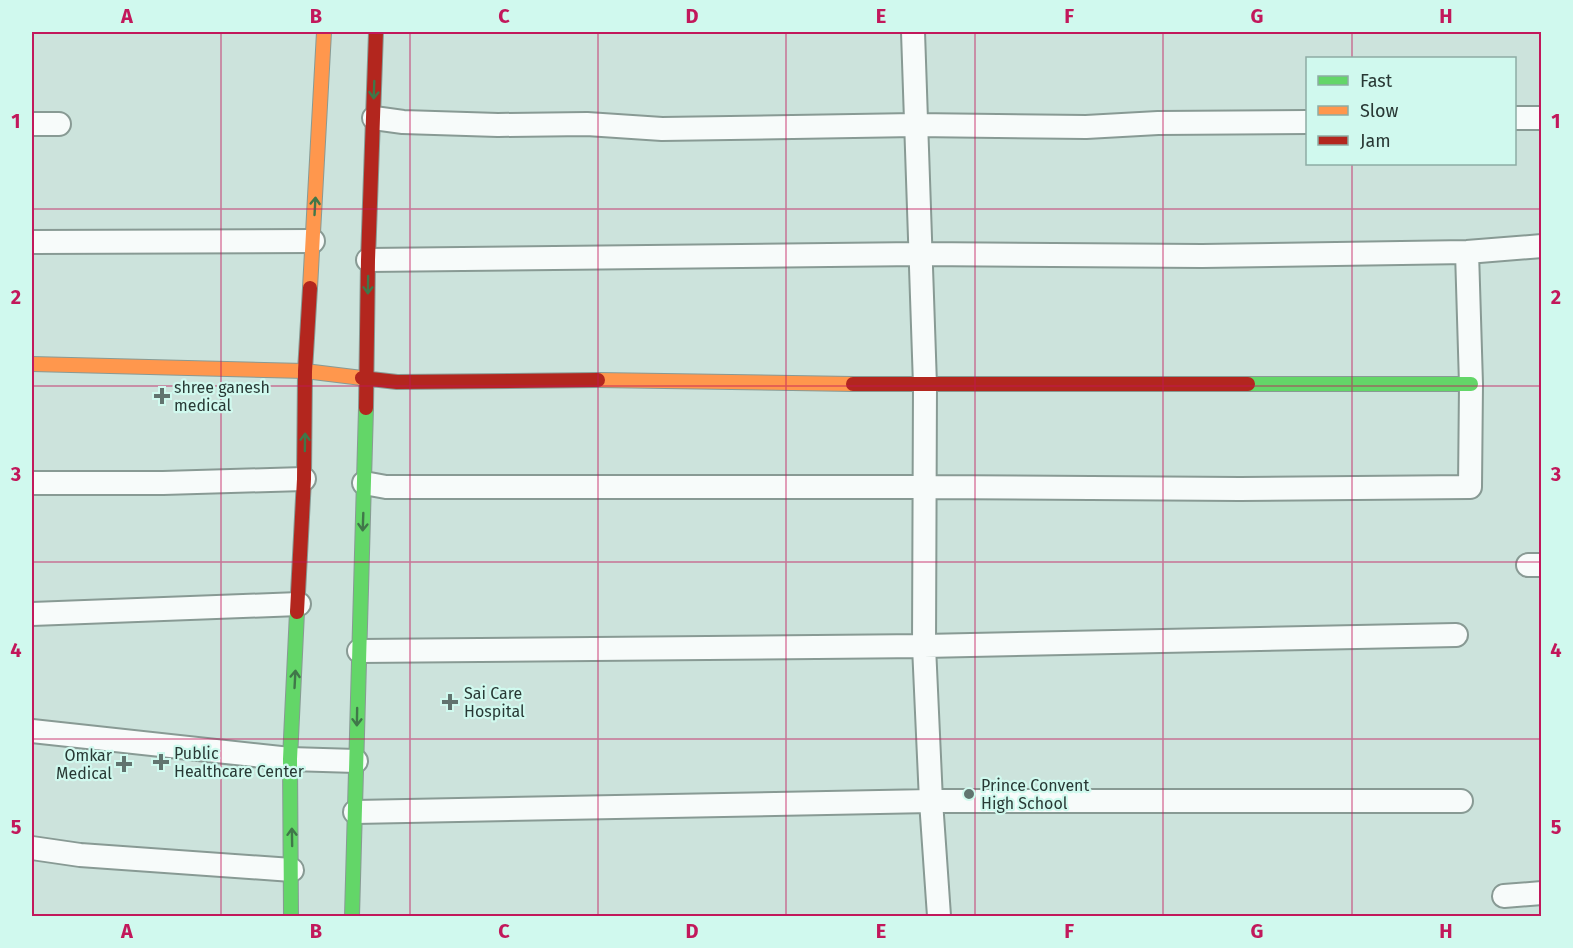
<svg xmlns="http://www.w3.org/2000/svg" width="1573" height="948" viewBox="0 0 1573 948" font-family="'Fira Sans',sans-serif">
<rect width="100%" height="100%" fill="#cce3dc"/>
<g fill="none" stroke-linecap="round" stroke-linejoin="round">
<!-- street casing -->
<g stroke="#889a94" stroke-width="26">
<path id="street" d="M 913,32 L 925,385 L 924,646 L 931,801 L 939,916
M 374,118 L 403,122 L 498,125 L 587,124 L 662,129 L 915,125 L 1086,127 L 1158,123 L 1308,122
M 1514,118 L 1542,118
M 32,124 L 59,124
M 32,242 L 313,241
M 368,260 L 919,254 L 1202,256 L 1467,252 L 1542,246
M 32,483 L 163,483 L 304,479
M 364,483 L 386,487 L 925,487 L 1240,489 L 1470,487 L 1471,384 L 1467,252
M 1528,565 L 1542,565
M 32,614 L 299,604
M 359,651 L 924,646 L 1456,635
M 32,731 L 290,759 L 356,761
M 355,812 L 931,801 L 1461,801
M 32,848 L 80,855 L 292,870
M 1504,896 L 1542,893"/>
</g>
<!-- fast casing -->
<g stroke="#889a94" stroke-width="16">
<path id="fast" d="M 1248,384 L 1471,384
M 291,916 L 290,759 L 297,612
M 352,916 L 366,408"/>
</g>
<!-- slow casing -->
<g stroke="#889a94" stroke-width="16">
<path id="slow" d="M 310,288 L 324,32
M 32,364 L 305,371 L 362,378
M 598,380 L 853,384"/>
</g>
<!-- jam casing -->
<g stroke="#889a94" stroke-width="16">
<path id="jam" d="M 362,378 L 397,382 L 598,380
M 853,384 L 1248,384
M 366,408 L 368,260 L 376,32
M 297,612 L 304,479 L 305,371 L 310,288"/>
</g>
<!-- street -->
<use href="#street" stroke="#f7fbfa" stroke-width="22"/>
<!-- fast -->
<use href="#fast" stroke="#63d668" stroke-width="14"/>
<!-- slow -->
<use href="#slow" stroke="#ff974d" stroke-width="14"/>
<!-- jam -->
<use href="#jam" stroke="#b3261e" stroke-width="14"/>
</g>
<!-- one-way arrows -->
<defs><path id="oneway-shaft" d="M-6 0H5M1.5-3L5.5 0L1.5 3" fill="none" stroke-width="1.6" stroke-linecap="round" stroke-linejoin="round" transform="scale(1.5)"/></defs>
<g stroke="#407749">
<use href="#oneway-shaft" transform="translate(374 90) rotate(92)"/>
<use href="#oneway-shaft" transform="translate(315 206) rotate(-87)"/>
<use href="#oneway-shaft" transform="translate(368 285) rotate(91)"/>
<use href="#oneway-shaft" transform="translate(305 442) rotate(-89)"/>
<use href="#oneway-shaft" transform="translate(363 522) rotate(92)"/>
<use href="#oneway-shaft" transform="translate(295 679) rotate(-87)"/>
<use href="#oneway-shaft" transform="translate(357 717) rotate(91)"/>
<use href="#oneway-shaft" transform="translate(292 837) rotate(-91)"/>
</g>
<!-- grid -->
<path fill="none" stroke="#c2185b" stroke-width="1.5" stroke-opacity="0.55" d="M 221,32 L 221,916M 410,32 L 410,916M 598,32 L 598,916M 786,32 L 786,916M 975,32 L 975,916M 1163,32 L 1163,916M 1352,32 L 1352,58M 1352,164 L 1352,916M 32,209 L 1542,209M 32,386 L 1542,386M 32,562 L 1542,562M 32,739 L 1542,739"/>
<!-- markers -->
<g fill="#61746f" stroke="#d0f9ee" stroke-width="2">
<path d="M159 387h6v6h6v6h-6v6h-6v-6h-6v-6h6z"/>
<path d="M447 693h6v6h6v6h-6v6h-6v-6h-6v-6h6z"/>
<path d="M158 753h6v6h6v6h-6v6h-6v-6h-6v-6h6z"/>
<path d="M121 755h6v6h6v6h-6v6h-6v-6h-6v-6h6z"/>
<circle cx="969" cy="794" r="6"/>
</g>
<g text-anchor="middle" stroke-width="4.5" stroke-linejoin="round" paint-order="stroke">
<!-- poi labels -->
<g font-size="16" fill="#283834" stroke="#d0f9ee" text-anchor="start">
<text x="174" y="393">shree ganesh<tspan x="174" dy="18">medical</tspan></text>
<text x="464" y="699">Sai Care<tspan x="464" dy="18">Hospital</tspan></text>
<text x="174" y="759">Public<tspan x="174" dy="18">Healthcare Center</tspan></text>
<text x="112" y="761" text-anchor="end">Omkar<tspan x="112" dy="18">Medical</tspan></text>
<text x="981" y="791">Prince Convent<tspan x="981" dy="18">High School</tspan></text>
</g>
</g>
<!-- border -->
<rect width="1573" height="948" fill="none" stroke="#d0f9ee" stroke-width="66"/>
<!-- legend -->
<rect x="1306" y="57" width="210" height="108" fill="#d0f9ee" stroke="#8daca4" stroke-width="1.5"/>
<rect x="1318" y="76" width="30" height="9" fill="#63d668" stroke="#8daca4" stroke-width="1.5"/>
<text x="1360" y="87" font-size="18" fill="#283834">Fast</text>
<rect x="1318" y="106" width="30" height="9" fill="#ff974d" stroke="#8daca4" stroke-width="1.5"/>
<text x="1360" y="117" font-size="18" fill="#283834">Slow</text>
<rect x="1318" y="136" width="30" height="9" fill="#b3261e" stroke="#8daca4" stroke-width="1.5"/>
<text x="1360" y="147" font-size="18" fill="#283834">Jam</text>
<rect x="33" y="33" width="1507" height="882" fill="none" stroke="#c2185b" stroke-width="2"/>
<g font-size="20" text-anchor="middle" font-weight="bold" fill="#c2185b">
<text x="127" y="23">A</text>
<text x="316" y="23">B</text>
<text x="504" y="23">C</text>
<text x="692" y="23">D</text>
<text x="881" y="23">E</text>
<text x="1069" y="23">F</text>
<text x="1257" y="23">G</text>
<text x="1446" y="23">H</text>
<text x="16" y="128">1</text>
<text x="1556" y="128">1</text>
<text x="16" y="304">2</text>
<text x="1556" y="304">2</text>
<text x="16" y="481">3</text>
<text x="1556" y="481">3</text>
<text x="16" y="657">4</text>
<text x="1556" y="657">4</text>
<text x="16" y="834">5</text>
<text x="1556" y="834">5</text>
<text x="127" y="938">A</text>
<text x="316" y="938">B</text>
<text x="504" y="938">C</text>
<text x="692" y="938">D</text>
<text x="881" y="938">E</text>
<text x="1069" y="938">F</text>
<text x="1257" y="938">G</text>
<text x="1446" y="938">H</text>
</g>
</svg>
